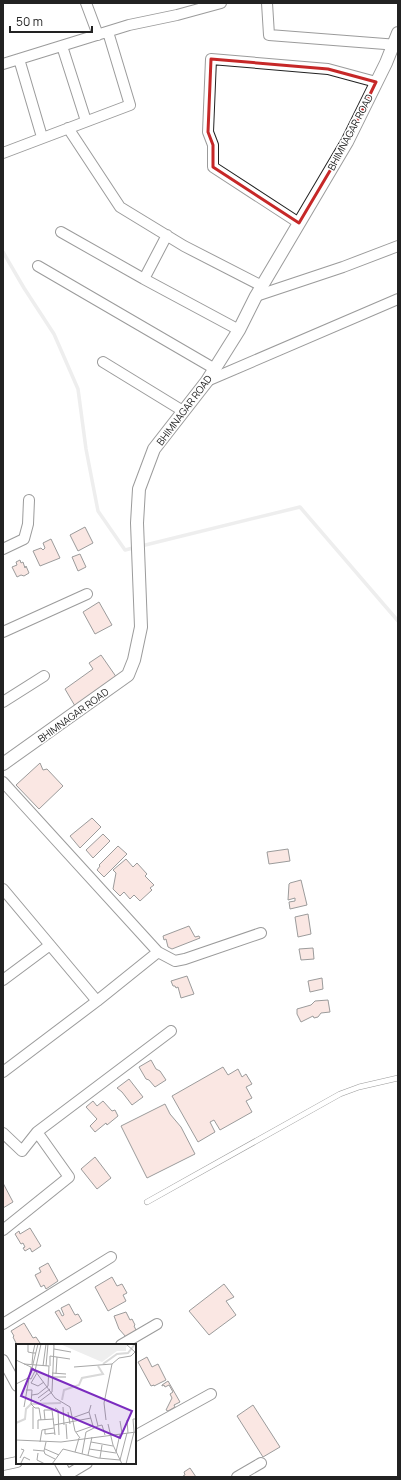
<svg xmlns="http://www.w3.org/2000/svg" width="401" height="1480" font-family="Manrope,sans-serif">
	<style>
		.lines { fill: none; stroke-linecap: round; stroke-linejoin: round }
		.stream { stroke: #d9d9d9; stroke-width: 3.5 }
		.building { fill: #f3c9c0; stroke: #222 }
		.service-casing { stroke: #222; stroke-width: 6 }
		.minor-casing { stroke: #222; stroke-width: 12 }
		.tertiary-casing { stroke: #222; stroke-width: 14 }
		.service { stroke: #fff; stroke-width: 5 }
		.minor { stroke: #fff; stroke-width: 10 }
		.tertiary { stroke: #fff; stroke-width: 12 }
		.marked { fill: none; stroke: #c62828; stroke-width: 3; stroke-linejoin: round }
		.labels { text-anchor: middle; stroke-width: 3; stroke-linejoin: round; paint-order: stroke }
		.street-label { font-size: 10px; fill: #222; stroke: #fff }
		.inset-river { fill: none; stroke: #d9d9d9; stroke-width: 2 }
		.inset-road { fill: none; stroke: #a7a7a7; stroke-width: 1 }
		.view { fill: #7b2cbf; fill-opacity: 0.15; stroke: #7b2cbf; stroke-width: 2 }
		.inset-edge { fill: none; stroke: #222; stroke-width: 2 }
	</style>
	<rect width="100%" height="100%" fill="#fff"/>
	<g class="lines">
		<!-- stream -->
		<path class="stream" d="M3,252L24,288L54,334L78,389L86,449L98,511L125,550L300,507L398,621"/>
	</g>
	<!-- building -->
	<path class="building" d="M85,527L93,543L78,551L70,535Z
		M51,539L60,558L40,566L33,551L41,548L43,550L45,548L43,543Z
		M80,554L86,567L78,571L72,557Z
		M20,560L21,563L23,562L25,568L26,566L29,573L24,576L21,575L17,577L12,567L17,565L16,562Z
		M99,602L112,625L95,634L83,612Z
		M101,655L117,678L75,706L65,689L93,669L89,663Z
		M40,763L43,770L47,769L63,786L39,809L16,785Z
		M92,818L101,827L80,848L70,836Z
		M103,834L110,841L93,858L86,850Z
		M118,846L127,854L104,877L97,870L100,866L99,865Z
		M288,849L290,861L269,864L267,852Z
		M126,859L133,867L137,863L147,874L145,876L154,885L150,888L152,890L140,901L134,895L130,899L124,892L120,896L113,889L116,873L113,870Z
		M301,880L307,905L290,909L289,902L295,901V898L288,900L289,884L290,883Z
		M308,914L311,934L298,937L295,917Z
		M189,926L195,937L199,936L200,938L172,949L168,947L166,939L164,940L163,936Z
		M313,948L314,959L301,960L299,949Z
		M187,976L194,994L181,998L178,987L176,988L175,986H173L171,981Z
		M322,978L323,989L310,992L308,981Z
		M328,1000L330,1012L321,1013L318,1017L314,1018L313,1016L301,1022L297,1014V1009L311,1005L315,1001Z
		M151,1060L156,1069L160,1071L166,1080L155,1087L149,1080L146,1079L139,1067Z
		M223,1067L228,1075L238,1069L242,1077L246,1074L252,1084L246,1087L252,1098L246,1101L252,1112L220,1130L214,1120L210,1122L215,1132L198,1142L172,1096Z
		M129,1079L143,1097L132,1105L122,1092L117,1088Z
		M93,1101L97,1106L103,1101L112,1111L115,1110L118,1116L107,1125L106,1123L95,1132L90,1126L97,1119L86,1107Z
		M165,1104L170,1114L181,1127L195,1154L147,1178L121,1126Z
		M95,1157L111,1178L97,1189L81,1169Z
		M3,1183L13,1202L3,1208Z
		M30,1228L41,1246L32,1252L30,1248L25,1251L23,1248L25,1247L23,1243L21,1244L15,1234L19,1231L20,1234Z
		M48,1263L58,1281L46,1289L44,1285L41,1287L35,1275L41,1272L39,1268Z
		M112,1277L117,1286L122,1284L127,1293L123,1295L126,1301L108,1311L95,1287Z
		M224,1284L234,1297L226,1301L236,1315L209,1335L189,1311Z
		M69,1304L75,1315L78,1314L82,1321L66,1330L55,1312L59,1310L62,1316L64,1315L61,1308Z
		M126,1312L130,1320L132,1319L135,1325L134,1326L138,1334L126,1337L119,1329L114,1316Z
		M24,1323L33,1338L36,1337L40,1343L37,1345H17L13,1337L14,1336L11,1331Z
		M147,1357L152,1367L158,1364L166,1380L154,1386V1385L151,1386L138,1362Z
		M168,1381L180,1402L174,1405L175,1407L168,1411L166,1410L172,1398L170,1394L173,1392L169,1385L165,1387L164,1385L162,1386V1385Z
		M253,1405L280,1447L263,1457L237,1416Z
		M190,1468L196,1477H184L183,1476L185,1475L184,1472Z"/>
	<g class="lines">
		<!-- service casing -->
		<g class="service-casing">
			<path id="service" d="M147,1202L340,1094L359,1087L398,1078"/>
		</g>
		<!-- minor casing -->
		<g class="minor-casing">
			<path id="minor" d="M86,3L98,35
				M267,3L269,35L398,45
				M62,46L86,121
				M19,59L42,137
				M3,64L129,25L177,15L221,3
				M68,128L120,207L184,246L262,286
				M3,153L130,105L108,32
				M299,223L213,167V145L208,132L211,59L328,69L376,82
				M61,232L144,279L239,330
				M38,266L215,369
				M144,279L167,235
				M256,296L343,267L398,246
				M103,362L183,411
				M207,381L398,299
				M3,549L24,539L28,524L29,500
				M3,632L87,594
				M3,702L44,676
				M3,782L158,952L175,961L185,959L261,933
				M3,889L97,1001
				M3,980L50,945
				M3,1072L97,1001L158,952
				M3,1133L22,1151L37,1132
				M3,1230L69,1177L37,1132L171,1031
				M3,1324L111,1257
				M121,1345L157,1324
				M3,1360L17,1386
				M135,1436L211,1394
				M60,1463L68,1477
				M3,1465L17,1462
				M67,1475L87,1463
				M237,1477L261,1463"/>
		</g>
		<!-- tertiary casing -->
		<g class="tertiary-casing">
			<path id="tertiary" d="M3,764L128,675L134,660L141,627L137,523L139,489L154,449L207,381L239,330L256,296L347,142L386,63L398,33"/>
		</g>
		<!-- service -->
		<use href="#service" class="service"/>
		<!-- minor -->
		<use href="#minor" class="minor"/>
		<!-- tertiary -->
		<use href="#tertiary" class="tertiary"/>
	</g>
	<!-- marked area -->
	<path d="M0 0H401V1480H0ZM211,59L328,69L376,82L347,142L299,223L213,167V145L208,132Z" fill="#fff" fill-opacity=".55" fill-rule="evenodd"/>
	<path class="marked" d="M211,59L328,69L376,82L347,142L299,223L213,167V145L208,132Z"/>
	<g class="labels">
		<!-- street labels -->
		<g class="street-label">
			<text transform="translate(350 132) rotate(-62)" y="4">BHIMNAGAR ROAD</text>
			<text transform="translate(184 410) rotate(-53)" y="4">BHIMNAGAR ROAD</text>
			<text transform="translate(73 715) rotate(-36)" y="4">BHIMNAGAR ROAD</text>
		</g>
	</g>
	<!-- overview -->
	<g transform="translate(16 1344)">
		<rect width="120" height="120" fill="#fff"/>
		<path d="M44,0H114L110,3V7H101L86,18Z" fill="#eee"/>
		<path class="inset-river" d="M87,20L101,10L112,9L119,0M46,56L48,46L63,41L66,34L87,30L82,22M0,79L9,75L10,65L15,60L45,59"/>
		<path class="inset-road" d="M12,0V8L17,9L19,0M35,0L38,1L36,48M110,0L119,8M38,5L55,8M0,16L17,24L39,54L54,63L59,87L64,94M8,20L33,22L32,42M16,20L17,9H20M27,22L30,0M30,22L32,0M34,22V12L54,15M58,23L96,20L103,14L115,12L119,8M16,24L22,0M21,29L15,39L22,42L28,38M36,29L50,30M40,30L41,13M36,33H50M12,34L15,35L19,27L25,0M0,40L12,34M10,46H16L15,60L19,64H23L25,76M16,51L22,50L32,42M22,54L34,45M24,57L36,48M8,63L15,23M47,63L48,81M39,64L42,66L43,91M52,68L54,80M79,70L82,82L86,81L89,91M56,74L73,68L75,61M29,76L28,66H36L39,91M90,76L88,59L96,20M111,76L112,89M104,77L106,89M50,80L51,95M92,80L97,101L106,120M38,81L75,74M17,85V63M22,85V76L38,75M29,85V90L39,89M60,88L77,82L73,68M118,88L117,75H120M0,96L45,98L120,88M24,98L26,86L38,84M75,98L97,102M29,105L43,111M73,105L100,109M17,106L28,107L30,98M28,107L29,110L39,115M59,108L63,94M100,108L104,90M22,109L21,116L29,120M66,110L70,88L82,82M72,111L76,93M4,114L8,106L5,105M84,114L86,101M5,119L8,113L14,116M36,120L47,105L82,114L104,116L111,89M110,120L118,88"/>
		<path class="view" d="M16,25L116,67L104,94L5,52Z"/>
		<rect width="120" height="120" class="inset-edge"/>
	</g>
	<!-- border -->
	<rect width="401" height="1480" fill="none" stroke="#222222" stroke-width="8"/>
	<!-- scale -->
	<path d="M10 26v6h82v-6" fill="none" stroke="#222222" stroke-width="2"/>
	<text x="16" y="26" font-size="12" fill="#222222" stroke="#ffffff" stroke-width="3" paint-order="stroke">50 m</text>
</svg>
